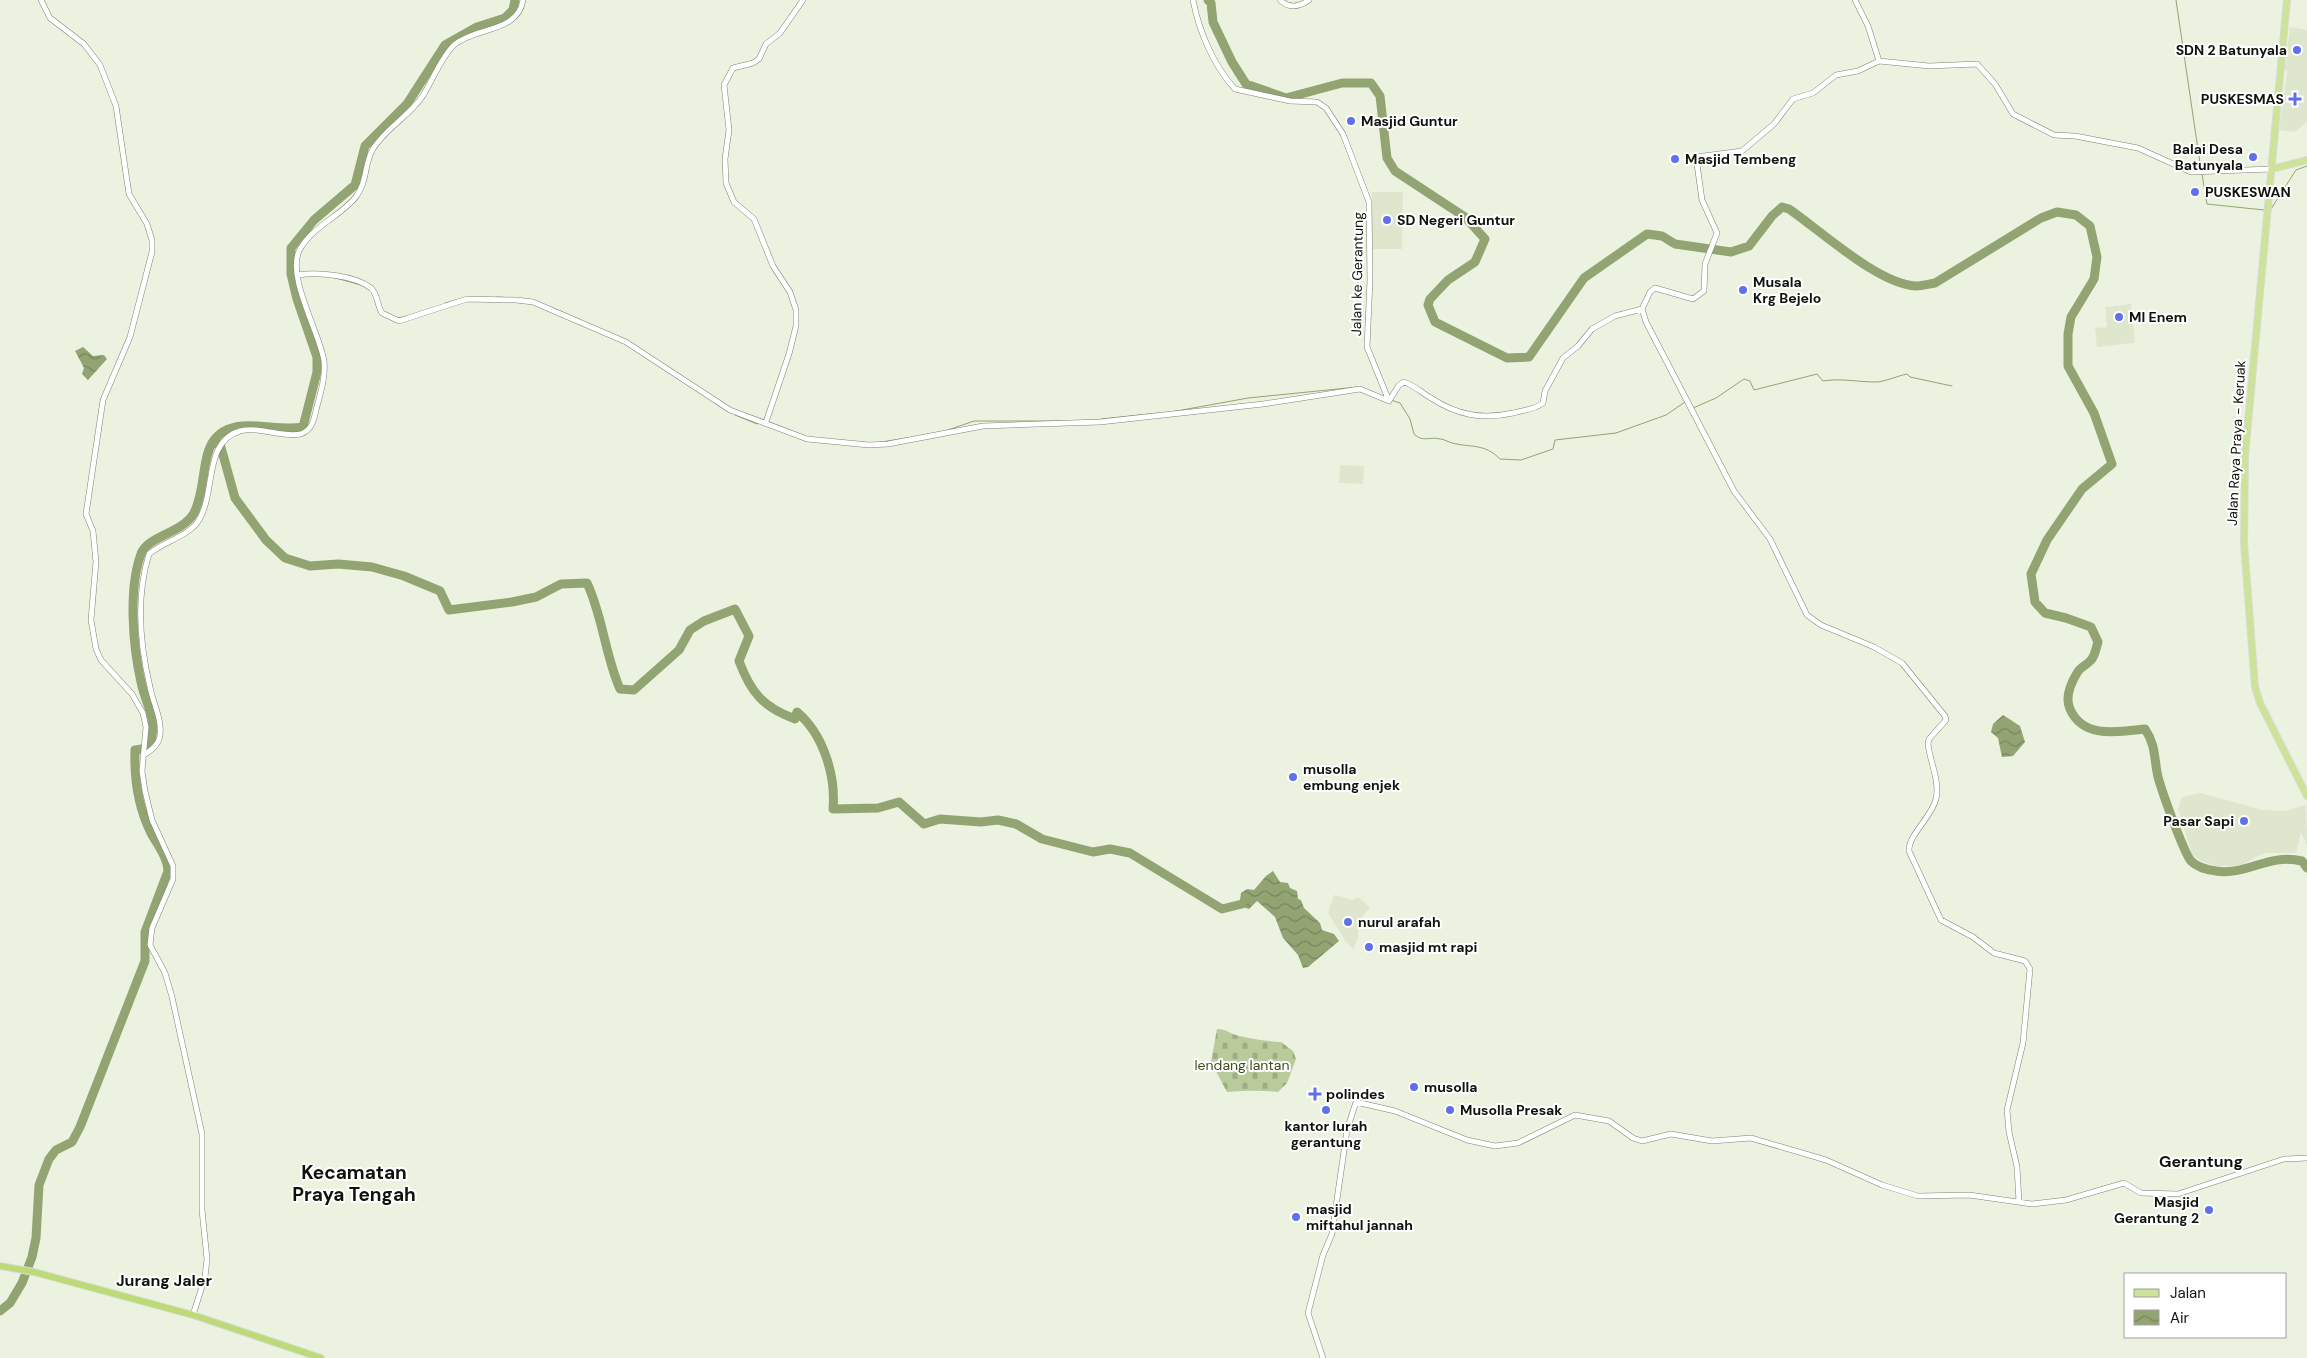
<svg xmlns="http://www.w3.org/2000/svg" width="2307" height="1358" font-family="'DM Sans',sans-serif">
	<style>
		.built { fill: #dee7ce }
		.cemetery { fill: url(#cemetery-stones) }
		.water { fill: url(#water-waves) }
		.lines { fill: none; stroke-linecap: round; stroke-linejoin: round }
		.stream { stroke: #93a473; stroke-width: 1 }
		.river { stroke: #93a473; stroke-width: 9 }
		.tertiary-casing { stroke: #7d8373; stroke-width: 6 }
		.primary-casing { stroke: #d9d9d8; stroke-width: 8 }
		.trunk-casing { stroke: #d9d9d8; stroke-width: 8 }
		.tertiary { stroke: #fff; stroke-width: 5 }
		.primary { stroke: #cde398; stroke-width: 6 }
		.trunk { stroke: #bcda76; stroke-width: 6 }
		.poi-dot { fill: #6070e8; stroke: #fff; stroke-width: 2 }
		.labels { text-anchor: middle; stroke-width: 4; stroke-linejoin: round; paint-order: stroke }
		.poi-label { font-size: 14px; font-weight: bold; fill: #10120c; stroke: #fff; text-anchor: start }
		.street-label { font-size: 14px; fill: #10120c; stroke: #fff }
		.park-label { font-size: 14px; fill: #3d4d17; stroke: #fff }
		.quarter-label { font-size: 16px; font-weight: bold; fill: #10120c; stroke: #fff }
		.district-label { font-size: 19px; font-weight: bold; fill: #10120c; stroke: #fff }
	</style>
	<defs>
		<pattern id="cemetery-stones" width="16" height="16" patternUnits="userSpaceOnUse" patternTransform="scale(1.25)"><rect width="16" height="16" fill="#b9ca9b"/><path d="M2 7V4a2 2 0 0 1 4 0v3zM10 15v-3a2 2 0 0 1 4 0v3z" fill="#9eac84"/></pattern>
		<pattern id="water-waves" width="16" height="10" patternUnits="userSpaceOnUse" patternTransform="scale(1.25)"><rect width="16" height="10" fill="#93a473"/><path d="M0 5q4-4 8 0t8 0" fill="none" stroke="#77845d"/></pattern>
	</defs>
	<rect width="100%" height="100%" fill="#ebf2e0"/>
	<!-- built -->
	<path class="built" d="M2290,27L2307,30V122L2295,132L2279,130L2287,71L2284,70Z
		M1372,192H1403L1402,249H1372Z
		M2131,304L2135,343L2097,347L2095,328L2107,327L2105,307Z
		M1340,465L1364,466L1363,484L1339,483Z
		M2200,793L2263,810L2285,811L2306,805L2307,845L2301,833L2296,853H2265L2239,866H2215L2201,861L2192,854L2178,809L2182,797Z
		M1334,895L1353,900L1358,897L1370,907L1362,917L1358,928V939L1353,949L1344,939L1328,913Z"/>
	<!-- cemetery -->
	<path class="cemetery" d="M1217,1029C1226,1029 1229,1033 1236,1035C1245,1038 1272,1042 1281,1042L1293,1051L1296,1059L1287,1083L1278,1092C1260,1090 1244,1091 1227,1092L1211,1062Z"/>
	<!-- water -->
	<path class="water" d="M83,347L93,356L104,355L107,359L88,380L82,374L84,368L75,351Z
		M2003,715L2020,726L2025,742L2013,756L2002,757L1998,738L1991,732L1993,724Z
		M1273,871L1280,882L1288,883L1290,888L1297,891L1298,899L1301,900L1304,908L1320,923L1322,930L1334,934L1339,941L1308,967L1303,968L1298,955L1283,938L1275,917L1257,901L1249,909L1243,907L1240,900L1241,893L1247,889L1254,890L1266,876Z"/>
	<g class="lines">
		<!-- stream -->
		<path class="stream" d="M2176,0L2201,170
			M2202,174L2207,204L2264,210
			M2271,209L2296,170L2307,166
			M332,277L361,285
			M497,297L515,298
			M445,303L463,298
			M553,308L581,320
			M398,318L411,315
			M1391,400L1400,403L1410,419L1414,434C1423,443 1430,436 1440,439C1444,439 1448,442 1452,443C1472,448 1484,443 1500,459L1521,460L1553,449L1555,440L1616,433L1666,415L1685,402L1687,405
			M716,404L727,411
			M1693,408L1716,398L1744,379L1750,381L1754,390L1817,374L1823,381C1841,378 1858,382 1876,382C1884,382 1897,376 1907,374L1910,377L1952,386
			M1171,412L1248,398L1358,387
			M735,415L757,424L759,423
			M1101,419L1159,413
			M948,430L974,421H1067
			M881,442L907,438"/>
		<!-- river -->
		<path class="river" d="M1208,0L1211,3L1213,22L1232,62L1246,84L1286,98L1342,83H1371L1380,96L1387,158L1395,171L1465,217L1485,239L1475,262L1448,280L1430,299L1428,305L1435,322L1507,358L1529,357L1584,278L1647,234L1662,236L1675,244L1731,252L1749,246L1772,216L1782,207L1789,209C1821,231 1878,284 1916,286C1922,286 1929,284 1935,283L2041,218L2057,212L2076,215L2090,226L2097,257L2094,279L2071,317L2068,334V366L2094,413L2112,464L2082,489L2047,540L2031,574L2035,602L2045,613L2066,618L2091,627L2098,642C2096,648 2095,656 2091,660C2087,665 2080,667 2077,673C2071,683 2065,698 2070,709C2083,739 2118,732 2145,729C2155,744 2154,755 2157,772C2159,785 2184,853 2191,861C2197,867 2208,870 2216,871C2246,876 2268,853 2302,861L2307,868
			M214,442L220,444L235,498L266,540L285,558L310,566L338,564L372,567L404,576L440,591L449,610L512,602L536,597L561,584L587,583C603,617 605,655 620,689L634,690L679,650L690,630L704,621L735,609L749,636L739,661C751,693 763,707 795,719L797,712C823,734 836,775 833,809L878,808L899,802L924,824L940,819L981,822L998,820L1016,824L1042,839L1093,852L1110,849L1130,853L1222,909L1242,904
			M0,1311L10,1303L22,1283L32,1257L36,1238L39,1185L49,1159L56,1150L72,1142L80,1127L145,961V932L168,871C167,856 158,846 151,833C138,807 134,779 135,750L149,748C159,718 147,710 141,682C133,647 128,589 141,554C147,536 183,533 194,513C211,479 194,431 242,426C262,424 283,431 303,427L317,372V357L297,299L291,274V248L314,220L355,185L365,146L407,104L445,45L477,27L505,18L513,10L515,0"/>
		<!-- tertiary casing -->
		<g class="tertiary-casing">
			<path id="tertiary" d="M41,0L50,18L84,44L100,65L116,106L129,194L147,224L152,240V252L130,337L103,400L86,514L93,531L96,562L91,620L96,649L101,660L132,694L143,713L146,727L142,771L145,791L152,820L173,866V879L152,928L150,945L165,973L172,997L202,1134V1210L207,1259L205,1277L193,1315
				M1193,0C1199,31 1213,65 1235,89L1290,101L1317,102L1326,108L1343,134L1369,202L1370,280L1367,347L1389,401
				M1280,0C1289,9 1299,7 1309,0
				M1855,0L1868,26L1879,61L1929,66L1977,64L1995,84L2013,114L2054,135L2075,136L2138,148L2191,172L2272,169
				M298,275C318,272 354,275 371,288C378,294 377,306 382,313L399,321L467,299L516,300L533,302L626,342L730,410L807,439L869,445L888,444L983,426L1100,422L1263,404L1360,389L1389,401
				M1642,309L1650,292L1655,288L1693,299L1704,291L1705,264L1717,233L1702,200L1696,157L1742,151L1774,124L1793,99L1813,93L1836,75L1858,71L1879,61
				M1389,401L1399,385L1404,382C1414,385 1422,393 1431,398C1457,415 1482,420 1513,413C1523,410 1534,410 1543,403L1545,391L1563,358L1578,346L1592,329L1615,316L1642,309L1646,322L1734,491L1770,539L1807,615L1821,625L1874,647L1902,663L1945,716L1946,720L1929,739L1928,744C1930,762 1940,781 1936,799C1932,817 1908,835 1909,851L1941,920L1973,937L1994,953L2025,961L2030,969L2023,1043L2007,1110L2009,1132L2017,1167L2019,1202
				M766,422L789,354L796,326V310L790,292L773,266L754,219L734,202L726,183L725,159L729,130L724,85L733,68L753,63L759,59L766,44L780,33L803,0
				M144,755C151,750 159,745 160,735C162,719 153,703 150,687C140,645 136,596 149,554C163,542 186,537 197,523C217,495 202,442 240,431C260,426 281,438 301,434C312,430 314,420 316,410C320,395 326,376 324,361C320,333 285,275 300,249C313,226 339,217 355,198C368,182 364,163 373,149C385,129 409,116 422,97C433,80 440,59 454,45C475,27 518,33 523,0
				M1323,1358L1308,1313L1323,1255L1332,1234L1347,1130L1356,1102L1395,1111L1467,1140L1495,1146L1518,1143L1575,1115L1609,1121L1633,1138L1642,1141L1671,1134L1712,1141L1751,1138L1826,1160L1882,1185L1918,1196L1969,1195L2032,1204L2066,1200L2124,1183L2141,1193L2178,1194L2284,1159L2307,1158"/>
		</g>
		<!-- primary casing -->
		<g class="primary-casing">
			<path id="primary" d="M2287,0L2245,455L2244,543L2255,687L2260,703L2307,796
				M2272,169L2307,160"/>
		</g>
		<!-- trunk casing -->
		<g class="trunk-casing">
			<path id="trunk" d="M0,1266L34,1272L193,1315L321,1358"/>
		</g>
		<!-- tertiary -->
		<use href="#tertiary" class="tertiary"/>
		<!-- primary -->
		<use href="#primary" class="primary"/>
		<!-- trunk -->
		<use href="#trunk" class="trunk"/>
	</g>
	<!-- markers -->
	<g class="poi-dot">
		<circle cx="2297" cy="50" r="5"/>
		<path d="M2292.5 91.5h5v5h5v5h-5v5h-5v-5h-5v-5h5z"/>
		<circle cx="1351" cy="121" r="5"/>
		<circle cx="2253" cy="157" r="5"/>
		<circle cx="1675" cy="159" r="5"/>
		<circle cx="2195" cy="192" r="5"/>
		<circle cx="1387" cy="220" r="5"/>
		<circle cx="1743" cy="290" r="5"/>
		<circle cx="2119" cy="317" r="5"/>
		<circle cx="1293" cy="777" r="5"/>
		<circle cx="2244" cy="821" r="5"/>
		<circle cx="1348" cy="922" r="5"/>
		<circle cx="1369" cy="947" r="5"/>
		<circle cx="1414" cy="1087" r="5"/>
		<path d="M1312.5 1086.5h5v5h5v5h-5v5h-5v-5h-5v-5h5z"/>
		<circle cx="1326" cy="1110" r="5"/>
		<circle cx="1450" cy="1110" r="5"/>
		<circle cx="2209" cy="1210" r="5"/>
		<circle cx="1296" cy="1217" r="5"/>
	</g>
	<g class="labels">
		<!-- poi labels -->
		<g class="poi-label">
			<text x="2287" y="55" text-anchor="end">SDN 2 Batunyala</text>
			<text x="2284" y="104" text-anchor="end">PUSKESMAS</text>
			<text x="1361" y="126">Masjid Guntur</text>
			<text x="2243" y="154" text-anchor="end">Balai Desa<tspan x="2243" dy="16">Batunyala</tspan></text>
			<text x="1685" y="164">Masjid Tembeng</text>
			<text x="2205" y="197">PUSKESWAN</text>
			<text x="1397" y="225">SD Negeri Guntur</text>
			<text x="1753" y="287">Musala<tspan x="1753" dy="16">Krg Bejelo</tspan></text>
			<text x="2129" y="322">MI Enem</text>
			<text x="1303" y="774">musolla<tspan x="1303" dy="16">embung enjek</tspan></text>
			<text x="2234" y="826" text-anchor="end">Pasar Sapi</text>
			<text x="1358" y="927">nurul arafah</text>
			<text x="1379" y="952">masjid mt rapi</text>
			<text x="1424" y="1092">musolla</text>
			<text x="1326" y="1099">polindes</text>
			<text x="1460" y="1115">Musolla Presak</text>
			<text x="1326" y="1131" text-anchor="middle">kantor lurah<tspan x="1326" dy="16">gerantung</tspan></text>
			<text x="2199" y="1207" text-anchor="end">Masjid<tspan x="2199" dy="16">Gerantung 2</tspan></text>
			<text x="1306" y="1214">masjid<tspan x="1306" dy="16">miftahul jannah</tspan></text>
		</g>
		<!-- street labels -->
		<g class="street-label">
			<text transform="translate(1357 274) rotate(-89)" y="5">Jalan ke Gerantung</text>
			<text transform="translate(2236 443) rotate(-87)" y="5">Jalan Raya Praya - Keruak</text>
		</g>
		<!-- park labels -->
		<g class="park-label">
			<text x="1242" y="1070">lendang lantan</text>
		</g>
		<!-- quarter labels -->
		<g class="quarter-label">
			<text x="2201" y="1167">Gerantung</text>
			<text x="164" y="1286">Jurang Jaler</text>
		</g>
		<!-- district labels -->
		<g class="district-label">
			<text x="354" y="1179">Kecamatan<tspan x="354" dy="22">Praya Tengah</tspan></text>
		</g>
	</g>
	<!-- legend -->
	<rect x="2124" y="1273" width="162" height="65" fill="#ffffff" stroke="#9fa09e"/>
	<rect x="2134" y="1289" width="25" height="8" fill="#cde398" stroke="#9fa09e"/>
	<text x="2170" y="1298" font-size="15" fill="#10120c">Jalan</text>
	<rect x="2134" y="1310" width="25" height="15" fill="url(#water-waves)" stroke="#9fa09e"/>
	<text x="2170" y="1323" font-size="15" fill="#10120c">Air</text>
</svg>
